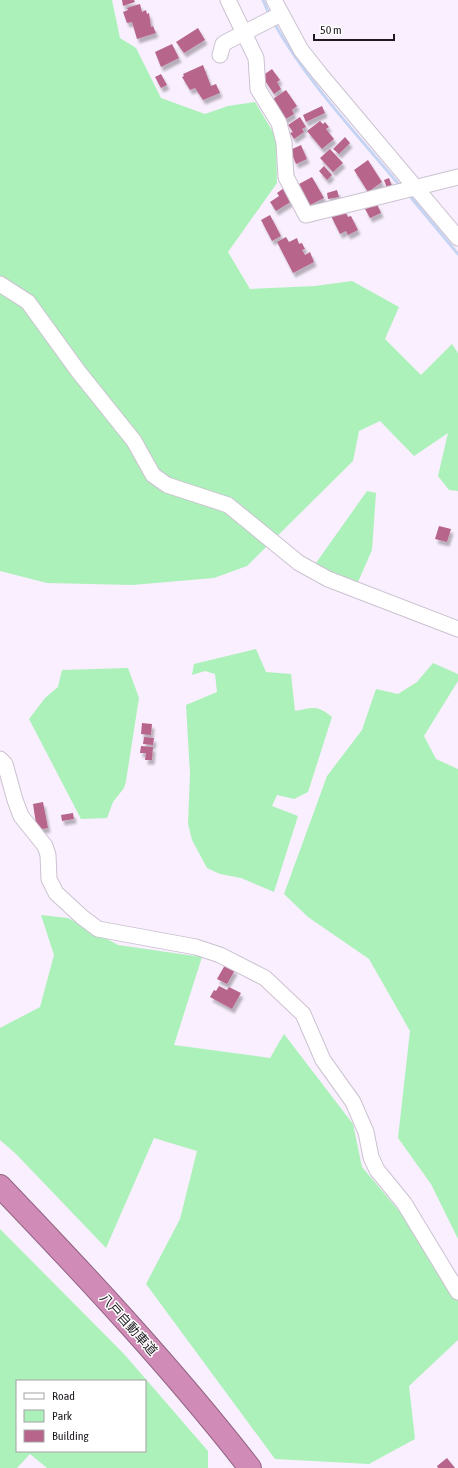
<svg xmlns="http://www.w3.org/2000/svg" width="458" height="1468" font-family="'Asap Condensed','Noto Sans JP',sans-serif">
	<style>
		.green { fill: #acf1ba; fill-rule: evenodd }
		.lines { fill: none; stroke-linecap: round; stroke-linejoin: round }
		.stream { stroke: #c5d4f3; stroke-width: 3 }
		.building { fill: #b7658a; filter: url(#shadow) }
		.minor-casing { stroke: #cbc2d0; stroke-width: 17 }
		.highway-casing { stroke: #916382; stroke-width: 24 }
		.minor { stroke: #fff; stroke-width: 15 }
		.highway { stroke: #d08bb7; stroke-width: 22 }
		.labels { text-anchor: middle; stroke-width: 3; stroke-linejoin: round; paint-order: stroke }
		.street-label { font-size: 13px; fill: #1d191f; stroke: #fff }
	</style>
	<defs>
		<filter id="shadow"><feDropShadow dx="2.5" dy="4.5" stdDeviation="1" flood-color="#0004"/></filter>
	</defs>
	<rect width="100%" height="100%" fill="#f9effe"/>
	<!-- green -->
	<path class="green" d="M0,0H112L120,38L136,48L161,98L205,114L228,106L255,102L276,137L277,183L228,252L250,289L315,286L352,281L399,307L385,339L421,375L452,344L458,353V491L449,490L438,476L448,433L414,456L380,421L359,431L353,461L247,566L214,578L132,585L47,583L0,571Z
		M367,491L376,493L372,550L358,582L329,573L316,563Z
		M256,649L266,672L291,674L295,711C312,707 318,705 332,717L308,792L294,799L277,795L272,806L298,816L274,892L241,878L220,874L207,868L192,840L188,824L190,774L186,705L217,692L215,674L205,671L192,675L194,664Z
		M433,663L458,674V681L424,736L436,759L458,769V1239L431,1184L398,1138L410,1031L369,959L308,917L284,894L327,776L362,730L376,689L398,694L417,682Z
		M128,668L139,698L126,781L124,788L113,802L107,818L81,819L29,719L45,698L58,687L62,670Z
		M41,915L68,918L118,945L202,957L174,1045L270,1058L284,1034L353,1124L362,1167L405,1218L458,1299V1340L409,1386L415,1439L369,1464L275,1459L146,1284L180,1219L197,1151L154,1138L106,1248L16,1154L0,1140V1028L40,1007L54,955Z
		M0,1229L124,1354L208,1451V1468H47L30,1454L17,1468H0ZM17,1381H145V1451H17Z"/>
	<g class="lines">
		<!-- stream -->
		<path class="stream" d="M263,0L269,14
			M274,23C308,83 357,134 401,187
			M408,194L458,254"/>
	</g>
	<!-- building -->
	<path class="building" d="M122,0H134L135,2L123,6Z
		M140,4L142,12L146,10L147,14L149,13L151,27L153,26L156,33L137,39L132,22L127,23L123,12L128,10L127,8Z
		M198,28L205,40L184,53L176,42Z
		M172,44L179,58L161,67L155,52Z
		M203,65L211,86L216,84L220,93L203,100L195,88L190,90L182,77L184,76L183,74Z
		M272,69L280,80L277,82L281,89L274,94L262,76Z
		M161,74L167,85L161,88L155,77Z
		M286,90L297,106L292,110L294,114L284,120L273,103L275,102L273,99Z
		M322,106L325,113L306,122L303,115Z
		M300,117L306,127L302,129L304,132L294,139L290,133L293,132L288,125Z
		M320,121L323,124L325,122L329,127L326,129L334,139L322,149L307,131Z
		M345,137L350,143L339,154L333,149Z
		M301,145L307,159L296,164L290,150Z
		M330,149L343,163L333,172L320,158Z
		M368,160L382,182L368,192L354,170Z
		M324,166L332,175L327,180L319,171Z
		M312,177L324,198L310,205L299,184Z
		M389,178L392,186L387,188L384,180Z
		M284,188L292,201L276,211L270,202L279,196L277,193Z
		M337,190L339,197L328,199L327,193Z
		M377,204L381,213L370,218L365,209Z
		M344,209L348,217L351,216L358,230L348,235L346,231L340,234L331,216Z
		M270,215L281,236L272,241L261,220Z
		M286,237L289,242L297,238L299,244L302,243L305,249L302,250L305,255L310,252L314,262L293,273L277,242Z
		M439,526L451,529L447,542L435,539Z
		M142,723L152,724L151,735L141,734Z
		M144,737L154,738L153,745L143,744Z
		M141,746L153,747L152,760H145L146,753H140Z
		M43,802L48,828L37,830L33,804Z
		M73,813L74,819L62,821L61,815Z
		M225,965L235,970L227,984L217,979Z
		M219,986L227,990L229,987L241,993L232,1009L210,997L214,990L216,991Z
		M447,1458L455,1468H438L437,1466Z"/>
	<g class="lines">
		<!-- minor casing -->
		<g class="minor-casing">
			<path id="minor" d="M228,0L256,58L258,89L279,123L284,143L286,177L306,215L458,177
				M274,0L301,50L320,74L458,238
				M220,55L223,44L228,41L281,14
				M0,284L28,302L78,371L134,441L153,475L167,485L228,505L299,563L328,579L458,629
				M0,759L5,764L15,800L21,816L45,846L48,855L49,879L56,893L82,917L98,929L196,947L220,955L265,978L303,1014L323,1060L353,1102L366,1132L371,1157L377,1170L404,1203L458,1292"/>
		</g>
		<!-- highway casing -->
		<g class="highway-casing">
			<path id="highway" d="M0,1186C87,1277 173,1369 250,1468"/>
		</g>
		<!-- minor -->
		<use href="#minor" class="minor"/>
		<!-- highway -->
		<use href="#highway" class="highway"/>
	</g>
	<g class="labels">
		<!-- street labels -->
		<g class="street-label">
			<text transform="translate(129 1324) rotate(48)" y="5">八戸自動車道</text>
		</g>
	</g>
	<!-- legend -->
	<rect x="16" y="1380" width="130" height="72" fill="#ffffff" stroke="#a5a3a5"/>
	<rect x="24" y="1393" width="20" height="6" fill="#ffffff" stroke="#a5a3a5"/>
	<text x="52" y="1400" font-size="12" fill="#1d191f">Road</text>
	<rect x="24" y="1410" width="20" height="12" fill="#acf1ba" stroke="#a5a3a5"/>
	<text x="52" y="1420" font-size="12" fill="#1d191f">Park</text>
	<rect x="24" y="1430" width="20" height="12" fill="#b7658a" stroke="#a5a3a5"/>
	<text x="52" y="1440" font-size="12" fill="#1d191f">Building</text>
	<!-- scale -->
	<path d="M314 34v6h80v-6" fill="none" stroke="#1d191f" stroke-width="2"/>
	<text x="320" y="34" font-size="12" fill="#1d191f" stroke="#ffffff" stroke-width="3" paint-order="stroke">50 m</text>
</svg>
